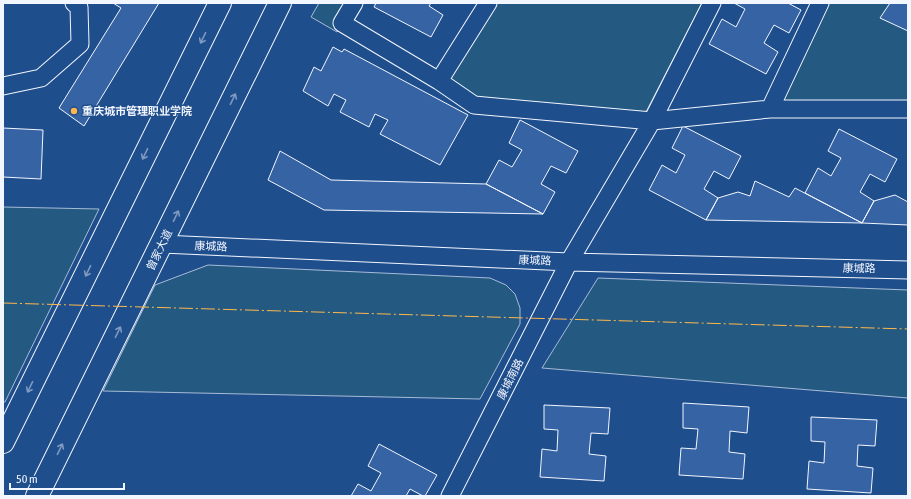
<svg xmlns="http://www.w3.org/2000/svg" width="911" height="499" font-family="'Asap Condensed','Noto Sans SC',sans-serif">
	<style>
		.green { fill: #245a82; stroke: #a8bbd7 }
		.building { fill: #3563a3; stroke: #f2f6ff }
		.lines { fill: none; stroke-linecap: round; stroke-linejoin: round }
		.minor-casing { stroke: #f2f6ff; stroke-width: 19 }
		.highway-casing { stroke: #f2f6ff; stroke-width: 24 }
		.minor { stroke: #1f4e8c; stroke-width: 17 }
		.highway { stroke: #1f4e8c; stroke-width: 22 }
		.power { stroke: #ffb74d; stroke-width: 1; stroke-dasharray: 14 3 2 3; stroke-linecap: butt }
		.oneway { stroke: #7e9ac0 }
		.poi-dot { fill: #ffb74d; stroke: #1f4e8c; stroke-width: 1.5 }
		.labels { text-anchor: middle; stroke-width: 3; stroke-linejoin: round; paint-order: stroke }
		.poi-label { font-size: 11px; font-weight: bold; fill: #f2f6ff; stroke: #1f4e8c; text-anchor: start }
		.street-label { font-size: 11px; fill: #f2f6ff; stroke: #1f4e8c }
	</style>
	<rect width="100%" height="100%" fill="#1f4e8c"/>
	<!-- green -->
	<path class="green" d="M319,3H354L337,32L311,17Z
		M488,3H702L646,112L468,98L439,81Z
		M817,3H908V106L768,104Z
		M3,207L99,209L5,402H3Z
		M208,265L490,278L506,285L515,294L520,308V324L480,399L103,391L155,285Z
		M598,278L908,290V398L542,368Z"/>
	<!-- building -->
	<path class="building" d="M113,3H159L84,126L59,108L121,8Z
		M376,3H431L429,6L443,15L431,37L374,7Z
		M734,3H788L801,10L789,33L774,25L764,43L778,52L766,74L709,44L722,19L736,27L745,9Z
		M890,3H908V31L880,18Z
		M333,47L342,52L344,49L468,115L440,165L380,134L388,120L375,114L369,127L340,112L346,100L334,94L328,106L303,91L314,67L321,71Z
		M520,120L578,151L566,173L551,166L541,184L555,192L543,214L486,184L499,160L512,167L522,150L509,143Z
		M683,126L741,156L729,179L714,171L704,189L718,198L706,220L649,190L662,165L676,173L685,155L672,148Z
		M3,128L43,130L41,179L3,177Z
		M839,129L897,159L885,182L870,174L860,192L874,201L862,223L805,193L818,168L831,176L841,158L828,151Z
		M280,151L331,180L486,184L543,214L324,210L268,180Z
		M755,181L789,197L795,188L862,223L706,220L718,198L738,192L750,196Z
		M895,195L908,202V225L862,223L874,201Z
		M683,403L749,407L747,433L730,431L729,452L745,454L743,479L679,475L681,448L696,449L698,429L683,428Z
		M544,405L610,408L608,434L591,433L589,454L606,456L604,481L540,477L542,449L557,451L558,430L544,429Z
		M811,417L877,420L875,446L858,445L857,466L873,468L871,493L807,489L809,461L824,463L825,442L811,441Z
		M379,444L437,475L425,496H423L410,489L406,496H351L358,484L371,491L381,473L368,466Z"/>
	<g class="lines">
		<!-- minor casing -->
		<g class="minor-casing">
			<path id="minor" d="M354,3L342,23L439,81
				M488,3L439,81L474,105L652,121L770,109H908
				M3,86L41,78L80,44L79,7L74,3
				M770,109L820,3
				M162,244L569,262L908,270
				M450,496L569,262L652,121L712,3"/>
		</g>
		<!-- highway casing -->
		<g class="highway-casing">
			<path id="highway" d="M3,442L220,3
				M37,496L280,3"/>
		</g>
		<!-- minor -->
		<use href="#minor" class="minor"/>
		<!-- highway -->
		<use href="#highway" class="highway"/>
		<!-- power -->
		<path class="power" d="M3,303L908,329"/>
	</g>
	<!-- one-way arrows -->
	<defs><path id="oneway-shaft" d="M-6 0H5M1.5-3L5.5 0L1.5 3" fill="none" stroke-width="1.6" stroke-linecap="round" stroke-linejoin="round"/></defs>
	<g class="oneway">
		<use href="#oneway-shaft" transform="translate(203 38) rotate(116)"/>
		<use href="#oneway-shaft" transform="translate(233 99) rotate(-64)"/>
		<use href="#oneway-shaft" transform="translate(145 154) rotate(116)"/>
		<use href="#oneway-shaft" transform="translate(176 216) rotate(-64)"/>
		<use href="#oneway-shaft" transform="translate(88 271) rotate(116)"/>
		<use href="#oneway-shaft" transform="translate(118 332) rotate(-64)"/>
		<use href="#oneway-shaft" transform="translate(30 387) rotate(116)"/>
		<use href="#oneway-shaft" transform="translate(60 449) rotate(-64)"/>
	</g>
	<!-- markers -->
	<circle class="poi-dot" cx="74" cy="111" r="4"/>
	<g class="labels">
		<!-- poi labels -->
		<g class="poi-label">
			<text x="82" y="115">重庆城市管理职业学院</text>
		</g>
		<!-- street labels -->
		<g class="street-label">
			<text transform="translate(211 246) rotate(2)" y="4">康城路</text>
			<text transform="translate(159 250) rotate(-64)" y="4">曾家大道</text>
			<text transform="translate(535 260) rotate(2)" y="4">康城路</text>
			<text transform="translate(859 268) rotate(1)" y="4">康城路</text>
			<text transform="translate(510 379) rotate(-63)" y="4">康城南路</text>
		</g>
	</g>
	<!-- border -->
	<rect width="911" height="499" fill="none" stroke="#f2f6ff" stroke-width="8"/>
	<!-- scale -->
	<path d="M10 483v6h114v-6" fill="none" stroke="#f2f6ff" stroke-width="2"/>
	<text x="16" y="483" font-size="12" fill="#f2f6ff" stroke="#1f4e8c" stroke-width="3" paint-order="stroke">50 m</text>
</svg>
